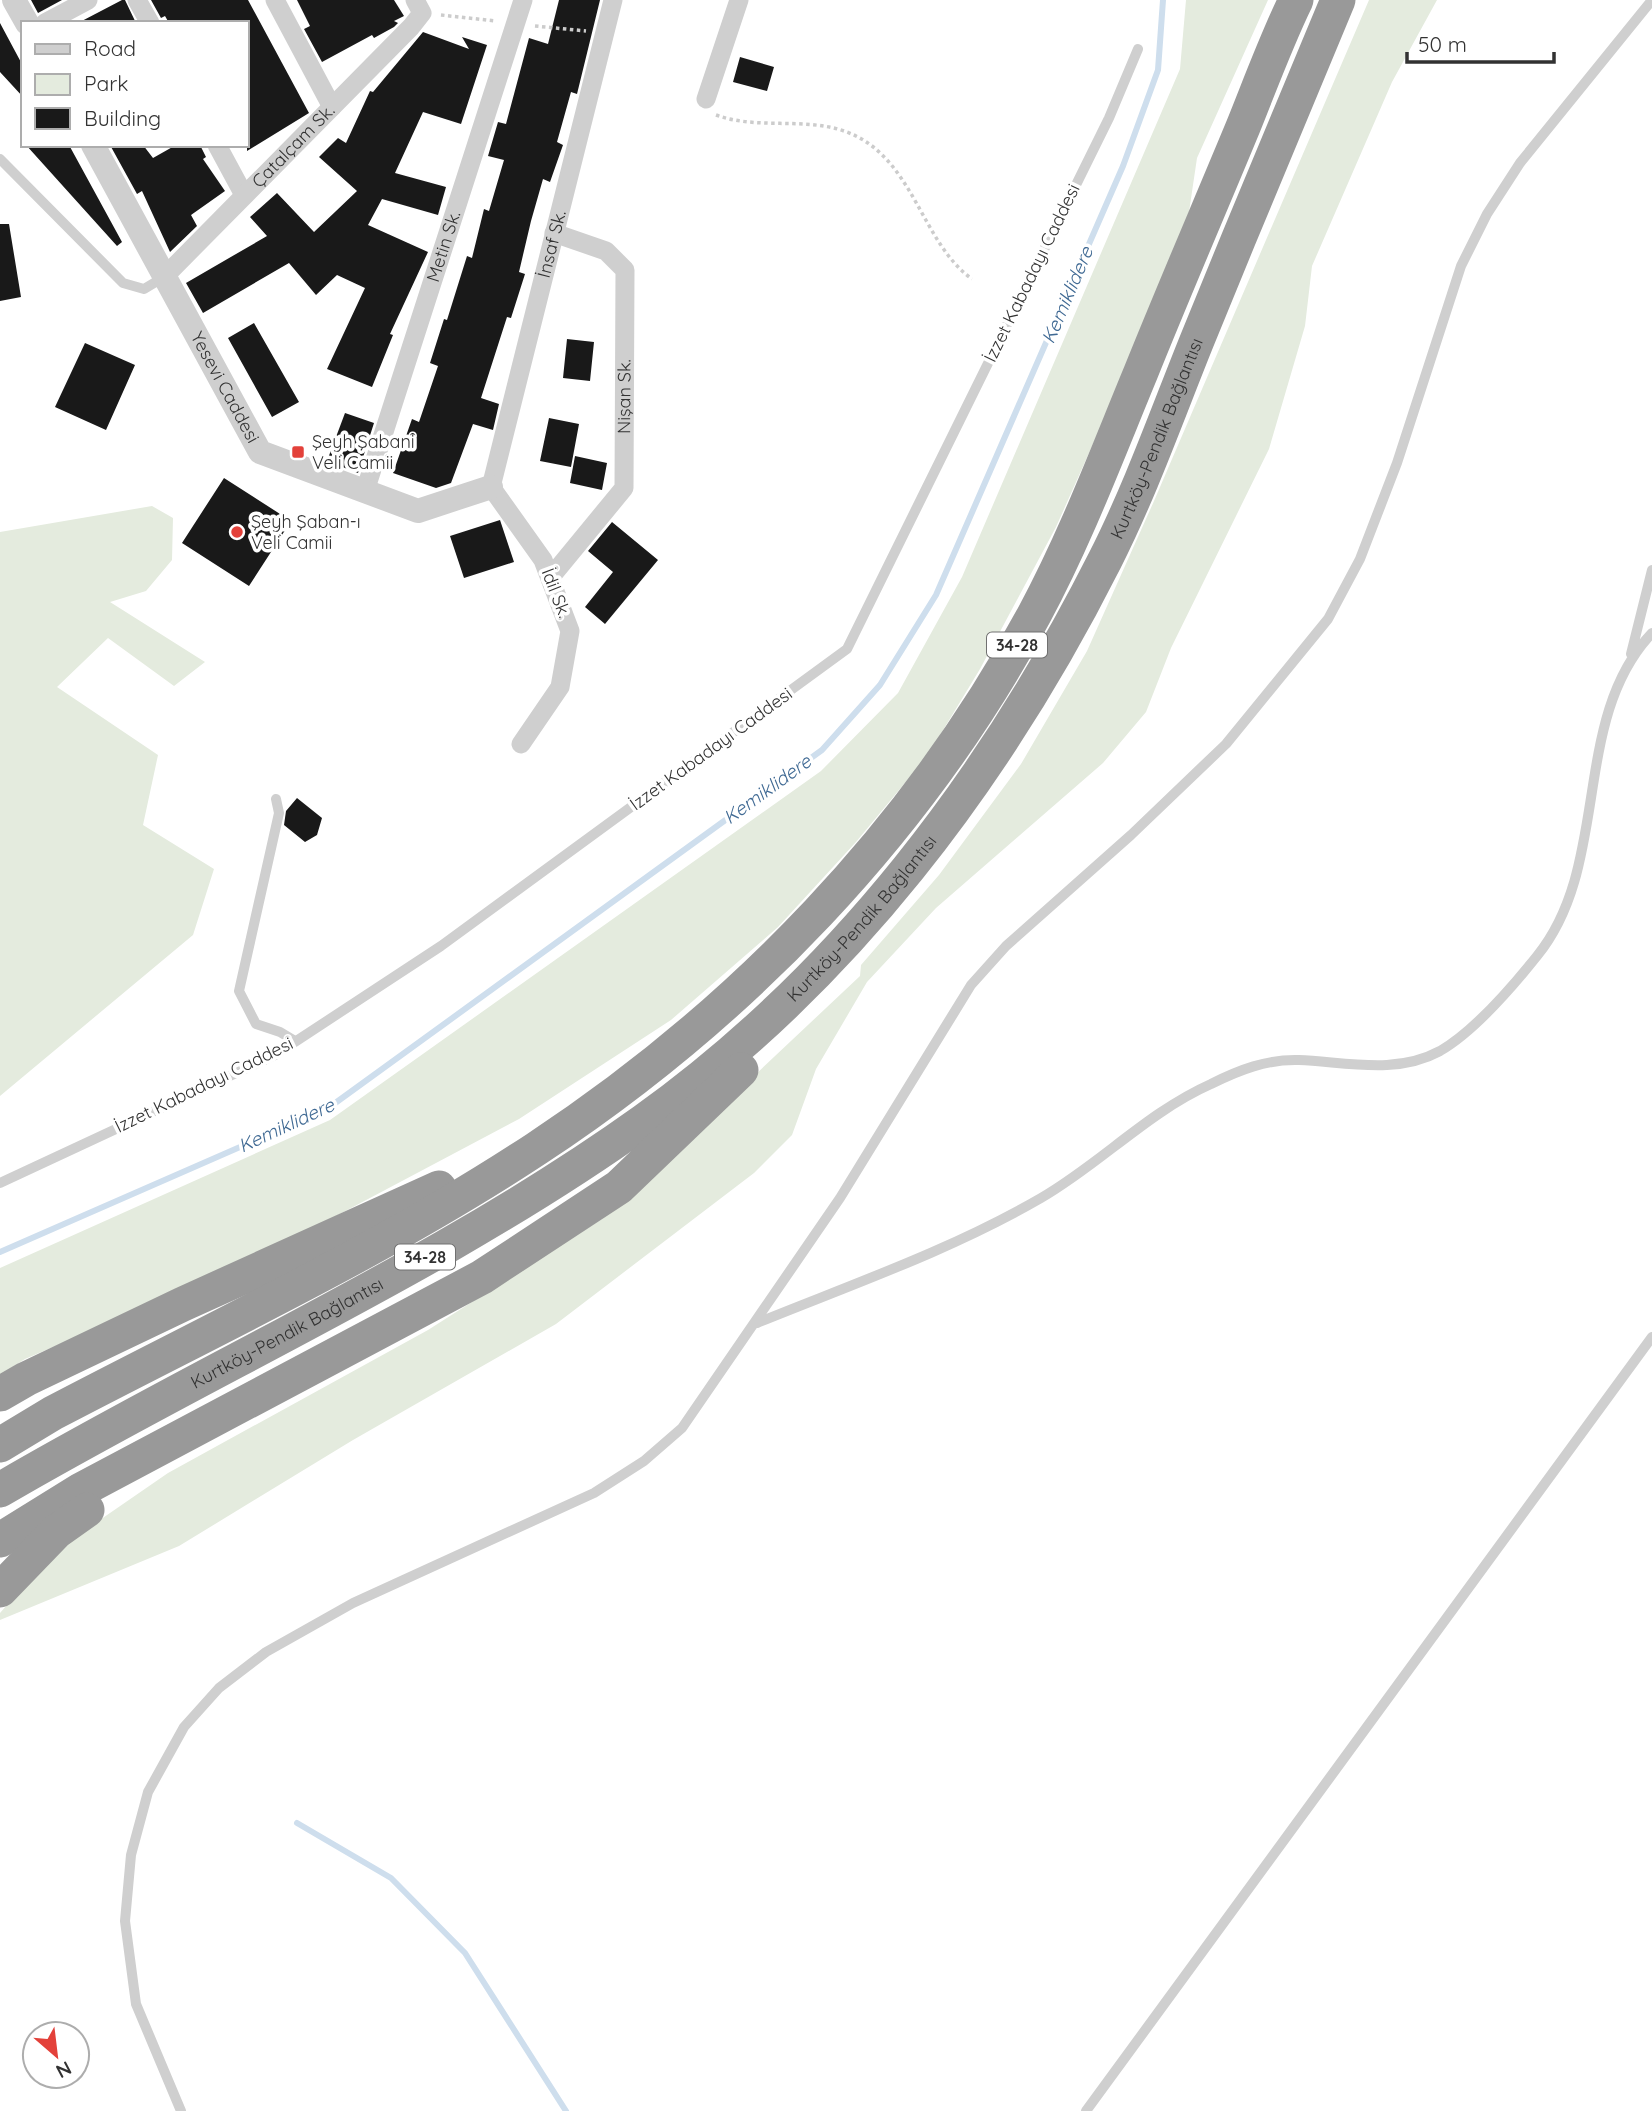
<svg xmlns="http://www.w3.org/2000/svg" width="1652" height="2111" font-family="Quicksand,sans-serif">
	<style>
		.green { fill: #e4ebde }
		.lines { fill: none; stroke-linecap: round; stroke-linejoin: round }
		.stream { stroke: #cedeed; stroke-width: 6 }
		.building { fill: #191919 }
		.path { stroke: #ccc; stroke-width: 3.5; stroke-dasharray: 3.5 3.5; stroke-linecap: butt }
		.service { stroke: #cfcfcf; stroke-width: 10 }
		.minor { stroke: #cfcfcf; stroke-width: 19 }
		.tertiary { stroke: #cfcfcf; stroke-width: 24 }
		.motorway { stroke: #999; stroke-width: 35 }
		.poi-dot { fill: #e3413a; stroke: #fff; stroke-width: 2.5 }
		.labels { text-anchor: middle; stroke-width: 7; stroke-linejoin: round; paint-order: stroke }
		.shield { fill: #fff; stroke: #707070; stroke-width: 2 }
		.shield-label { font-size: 16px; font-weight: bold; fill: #323232 }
		.street-label { font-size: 18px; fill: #323232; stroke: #fff }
		.poi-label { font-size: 18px; fill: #323232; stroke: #fff; text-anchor: start }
		.water-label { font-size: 19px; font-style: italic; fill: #406a94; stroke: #fff }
	</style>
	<rect width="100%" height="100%" fill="#fff"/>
	<!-- green -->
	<path class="green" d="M1186,0H1268L1197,158L1189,212L1129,363L1056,527L980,669L928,755L856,842L778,927L671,1020L519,1119L238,1268L25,1359L0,1375V1268L330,1120L821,771L898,693L962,577L1180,69Z
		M1369,0H1437L1392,82L1312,266L1305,326L1269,449L1171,648L1146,712L1103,763L936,908L867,982L816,1069L792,1135L754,1173L556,1324L353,1440L179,1546L0,1620V1613L52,1553L168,1473L428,1330L602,1219L860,976L861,965L939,875L1021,764L1087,651L1154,501Z
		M152,506L173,518L172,560L146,591L110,602L205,662L174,686L108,638L57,687L158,755L143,825L214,869L193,935L0,1096V532Z"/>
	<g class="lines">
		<!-- stream -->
		<path class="stream" d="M0,1252L327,1109L822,750L880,685L936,595L1123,166L1158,70L1163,0
			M297,1823L391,1878L465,1953L566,2111"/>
	</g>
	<!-- building -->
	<path class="building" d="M31,0H62L38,13Z
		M122,0H125L136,23H71L77,20L78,23Z
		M151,0H248L309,113L247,151V23H169L165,16L161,18Z
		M297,0H394L404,16L394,21L398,23L394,27L374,38L372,35L322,62L304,29L310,26Z
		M559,0H600L577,94L571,92L557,142L563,145L550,182L543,179L531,221L519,272L525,274L511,318L507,317L481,398L499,404L493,430L473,424L451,483L436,488L393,473L412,419L419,422L438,366L430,363L444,319L447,320L467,256L472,258L484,209L489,211L504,160L488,156L498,122L506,124L529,38L548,44Z
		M0,23L23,66V97L0,72Z
		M423,32L469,49L462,37L487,45L461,124L423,112L395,173L446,187L438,215L382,199L368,225L428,252L390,334L393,335L372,387L327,369L365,288L337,275L316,295L289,263L203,313L186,283L267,236L250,217L277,193L314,232L357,191L319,157L338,138L346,143L370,91L373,92Z
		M740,57L774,67L767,91L733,82Z
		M26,145H69L122,242L117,246Z
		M110,145H143L153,158L176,145H200L206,157L203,159L225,191L191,215L197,226L170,252L142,191L137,194Z
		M0,224H9L21,297L0,301Z
		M254,323L299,402L272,417L228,338Z
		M567,339L594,342L590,381L563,378Z
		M85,343L135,365L106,430L55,407Z
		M345,413L374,423L358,473L327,461Z
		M549,418L579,424L571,467L540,461Z
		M575,456L607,463L602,490L570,483Z
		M224,478L291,521L249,586L182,543Z
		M500,520L514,562L464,578L450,536Z
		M612,522L658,560L605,624L585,607L613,572L588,551Z
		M297,798L322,818L317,835L305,842L284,825L286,811Z"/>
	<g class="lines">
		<!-- path -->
		<path class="path" d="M441,15L496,21
			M535,26L586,31
			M716,115C757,130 803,117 844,131C914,155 920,242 972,279"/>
		<!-- service -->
		<path class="service" d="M0,159L123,283L144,289L164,277
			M1631,654L1652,570
			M276,799L279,813L239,991L256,1024L280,1032L295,1041
			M0,1183L275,1055L441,946L847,649L1109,118L1138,49
			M757,1323C853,1284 951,1250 1041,1198C1100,1164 1148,1112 1211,1084C1239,1070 1267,1059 1299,1060C1346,1062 1396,1075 1440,1051C1473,1032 1513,986 1537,956C1612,864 1570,719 1652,633
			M181,2111L136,2004L125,1921L131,1855L148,1792L184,1727L219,1688L266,1652L353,1603L594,1493L644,1461L682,1428L840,1198L971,985L1006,946L1131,835L1226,744L1328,619L1360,559L1397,463L1461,266L1487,214L1520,163L1652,0
			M1086,2111L1652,1337"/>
		<!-- minor -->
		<g class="minor">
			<path d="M137,0L150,23"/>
			<path d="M275,0L332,107"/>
			<path d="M45,23L88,0"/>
			<path d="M706,99L739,0"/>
			<path d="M217,145L244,195"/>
			<path id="s1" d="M164,277L411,27L422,13L415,0"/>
			<path id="s2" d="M365,491L523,0"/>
			<path id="s3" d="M550,578L624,488L625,270L606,251L554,233"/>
			<path id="s4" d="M521,744L560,687L570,631L543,560L491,487L613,0"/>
		</g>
		<!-- tertiary -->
		<g class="tertiary">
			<path d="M14,0L27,23"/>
			<path id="s5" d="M93,145L260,452L418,511L491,487"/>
		</g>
		<!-- motorway -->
		<g class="motorway">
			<path d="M0,1394L26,1379L183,1304L439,1188"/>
			<path d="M0,1445L53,1413C215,1328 383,1250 536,1149C741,1014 917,832 1034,615C1076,537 1107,454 1141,372C1174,290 1209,209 1243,127C1260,85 1276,41 1296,0"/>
			<path id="s6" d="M0,1490C213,1365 443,1265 644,1121C844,978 995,778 1105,560C1141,489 1168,412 1198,338C1244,225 1291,112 1338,0"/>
			<path d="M0,1540L81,1490L482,1277L619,1187L741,1070"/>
			<path d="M0,1590L56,1532L87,1510"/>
		</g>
	</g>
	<!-- markers -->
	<g class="poi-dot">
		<rect x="291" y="445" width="14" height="14" rx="3.5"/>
		<circle cx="237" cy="532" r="7"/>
	</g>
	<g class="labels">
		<!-- shield labels -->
		<g class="shield">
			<rect x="987" y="632.5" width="60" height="25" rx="5"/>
			<rect x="395" y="1244.5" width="60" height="25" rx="5"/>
		</g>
		<g class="shield-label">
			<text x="1017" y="651">34-28</text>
			<text x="425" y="1263">34-28</text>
		</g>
		<!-- street labels -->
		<g class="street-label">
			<text dy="6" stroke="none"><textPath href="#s1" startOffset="184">Çatalçam Sk.</textPath></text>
			<text dy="6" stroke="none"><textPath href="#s4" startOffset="542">İnsaf Sk.</textPath></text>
			<text dy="6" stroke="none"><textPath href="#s2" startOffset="257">Metin Sk.</textPath></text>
			<text transform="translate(1032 273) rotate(-64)" y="6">İzzet Kabadayı Caddesi</text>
			<text dy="6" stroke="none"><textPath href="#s5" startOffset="276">Yesevi Caddesi</textPath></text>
			<text dy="6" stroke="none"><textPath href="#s3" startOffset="208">Nişan Sk.</textPath></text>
			<text dy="6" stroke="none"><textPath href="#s6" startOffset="1608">Kurtköy-Pendik Bağlantısı</textPath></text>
			<text transform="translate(556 593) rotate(69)" y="6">İdil Sk.</text>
			<text transform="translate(711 749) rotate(-36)" y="6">İzzet Kabadayı Caddesi</text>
			<text dy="6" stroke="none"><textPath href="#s6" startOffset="1041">Kurtköy-Pendik Bağlantısı</textPath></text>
			<text transform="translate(204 1085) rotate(-26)" y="6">İzzet Kabadayı Caddesi</text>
			<text dy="6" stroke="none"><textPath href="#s6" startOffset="327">Kurtköy-Pendik Bağlantısı</textPath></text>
		</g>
		<!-- poi labels -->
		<g class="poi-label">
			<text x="312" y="448">Şeyh Şabani<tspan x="312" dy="21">Veli Camii</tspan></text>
			<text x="251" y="528">Şeyh Şaban-ı<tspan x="251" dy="21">Veli Camii</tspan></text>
		</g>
		<!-- water labels -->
		<g class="water-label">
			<text transform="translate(1067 295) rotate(-67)" y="7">Kemiklidere</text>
			<text transform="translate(767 789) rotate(-36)" y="7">Kemiklidere</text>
			<text transform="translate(286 1125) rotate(-25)" y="7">Kemiklidere</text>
		</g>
	</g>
	<!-- legend -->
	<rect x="21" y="21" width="228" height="126" fill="#ffffff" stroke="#adadad" stroke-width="2"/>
	<rect x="35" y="44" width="35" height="10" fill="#cfcfcf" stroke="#adadad" stroke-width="2"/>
	<text x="84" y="56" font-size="21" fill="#323232">Road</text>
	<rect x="35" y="74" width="35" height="21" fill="#e4ebde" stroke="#adadad" stroke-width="2"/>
	<text x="84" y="91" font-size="21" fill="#323232">Park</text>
	<rect x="35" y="108" width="35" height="21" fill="#191919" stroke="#adadad" stroke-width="2"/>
	<text x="84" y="126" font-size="21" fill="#323232">Building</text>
	<!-- north arrow -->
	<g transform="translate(56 2055) rotate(152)"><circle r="33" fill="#ffffff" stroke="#adadad" stroke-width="2"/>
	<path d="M0-5L12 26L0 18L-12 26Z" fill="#e3413a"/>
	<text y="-10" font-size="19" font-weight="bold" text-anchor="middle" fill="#323232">N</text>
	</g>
	<!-- scale -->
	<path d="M1407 52v10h147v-10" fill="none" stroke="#323232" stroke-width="3.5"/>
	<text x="1418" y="52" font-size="21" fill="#323232" stroke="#ffffff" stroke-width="5" paint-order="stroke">50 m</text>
</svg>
